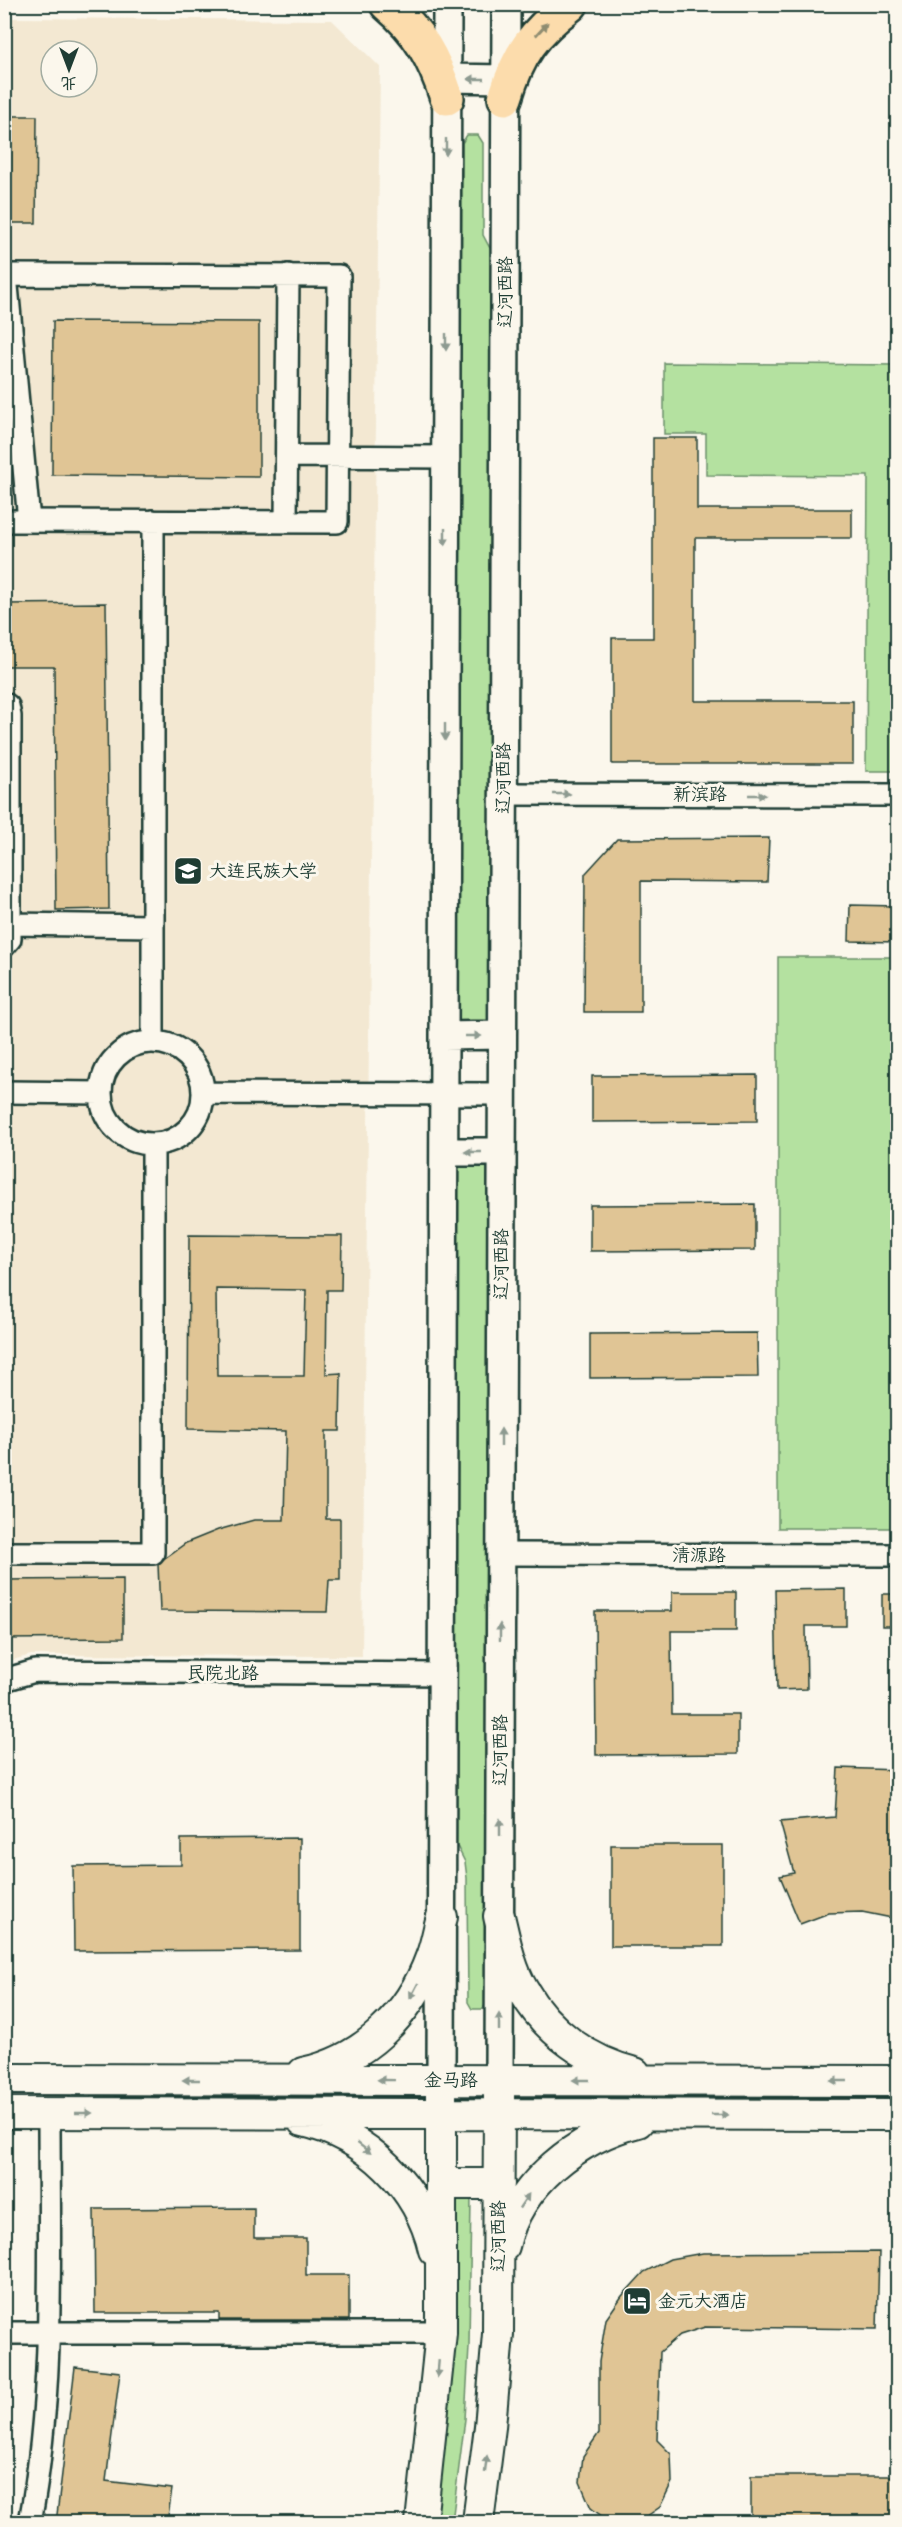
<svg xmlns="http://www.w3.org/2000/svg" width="902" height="2527" font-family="Sriracha,'LXGW WenKai TC',sans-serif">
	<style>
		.built { fill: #f3e8d2; fill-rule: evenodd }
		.green { fill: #b4e1a0; stroke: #6a8f6a; stroke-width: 1.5 }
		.building { fill: #e0c595; stroke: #1f3d34; stroke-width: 1.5; fill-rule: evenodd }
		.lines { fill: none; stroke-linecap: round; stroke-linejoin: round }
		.minor-casing { stroke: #1f3d34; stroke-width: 26 }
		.tertiary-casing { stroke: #1f3d34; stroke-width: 32 }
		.secondary-casing { stroke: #1f3d34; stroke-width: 34 }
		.primary-casing { stroke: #1f3d34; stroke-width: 38 }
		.minor { stroke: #fbf7ec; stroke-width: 21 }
		.tertiary { stroke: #fbf7ec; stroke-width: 27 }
		.secondary { stroke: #fbf7ec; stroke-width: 30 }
		.primary { stroke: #fcdcac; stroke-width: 33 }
		.oneway { fill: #8e8c70 }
		.oneway2 { fill: #8d9a90 }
		.labels { text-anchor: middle; stroke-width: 6; stroke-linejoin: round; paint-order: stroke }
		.street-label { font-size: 18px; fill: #1f3d34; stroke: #fbf7ec }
		.poi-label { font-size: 18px; fill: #1f3d34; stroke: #fbf7ec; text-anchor: start }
	</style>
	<rect width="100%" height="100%" fill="#fbf7ec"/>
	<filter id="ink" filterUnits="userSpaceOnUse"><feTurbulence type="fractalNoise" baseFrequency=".0167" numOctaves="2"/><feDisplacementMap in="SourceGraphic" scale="12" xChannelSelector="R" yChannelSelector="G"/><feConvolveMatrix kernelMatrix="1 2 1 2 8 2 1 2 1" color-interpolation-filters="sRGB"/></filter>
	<g filter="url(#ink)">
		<!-- built -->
		<path class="built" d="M4,18L332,20L380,67L362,1656L31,1655L5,1662ZM51,51H87V87H51Z"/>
		<!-- green -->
		<path class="green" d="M467,135H478L483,143V235L493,254L491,1022L467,1031L458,1022L462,143Z
			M664,363L897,365V771H866L868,476L706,475V434H664Z
			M778,957H897V1528H778Z
			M467,1156H479L490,1167L488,2002L482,2009H472L468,2002L467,1878L465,1862L456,1844L457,1169Z
			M454,2196H471L469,2347L465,2419L452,2522H434L447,2420L452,2347Z"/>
		<!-- building -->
		<path class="building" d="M4,116H37L36,223H4Z
			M53,321L259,322V477L52,475Z
			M653,438H697V509H852V538H695V701H853V764H612V638H653Z
			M106,603L109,909L56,910L54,666H4V604Z
			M769,838L767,882L641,881V1012H584L585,874L617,839Z
			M850,905L897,906V942L849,941Z
			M757,1075V1121L592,1122V1076Z
			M755,1204V1250L590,1251V1205Z
			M189,1235L342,1236L341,1290H327L326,1374L341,1373L340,1431H326V1519H340V1580H329L327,1612L160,1611L158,1564L165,1558L186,1543L218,1530L254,1520H284L286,1431L188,1429ZM216,1289L306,1290L304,1376H217Z
			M757,1333L758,1377L590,1378V1334Z
			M123,1579V1638L4,1639V1580Z
			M846,1589V1626H806L807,1689L777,1690L775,1590Z
			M672,1592H736V1631H671L672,1714H738V1754L596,1755L595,1611H672Z
			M882,1594H897V1626H882Z
			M838,1768L897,1770V1853L892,1873L897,1874V1919L862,1912L829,1913L800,1924L780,1876L794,1873L780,1822L835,1817Z
			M300,1838V1950L74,1951L73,1866L181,1865V1839Z
			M611,1845H723V1946H611Z
			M254,2208V2238H306V2275H349V2320H219V2313H95L94,2209Z
			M879,2252L877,2329L705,2327L680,2335L660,2352L657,2440L671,2454L672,2482L660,2507L637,2523L610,2522L591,2508L580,2482L583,2456L599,2433V2362L606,2319L622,2296L644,2272L670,2259L703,2253Z
			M75,2367L120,2372L106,2481L172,2489L167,2523H56Z
			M751,2476H897V2521H751Z"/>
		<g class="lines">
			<!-- minor casing -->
			<g class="minor-casing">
				<path id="minor" d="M4,275L339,276L337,522L4,521
					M6,275L29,521
					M287,456L446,457
					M153,521V1042
					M286,522L288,275
					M4,703L8,706L10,716V939L4,946
					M503,794L898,795
					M10,924L153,926
					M101 1093a51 51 0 1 1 102 0a51 51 0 1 1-102 0Z
					M4,1092L101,1093
					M203,1093L502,1094
					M4,1553H153V1145
					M501,1554L898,1555
					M4,1680L35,1671L443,1674
					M4,2333H441
					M30,2522C55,2388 49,2249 49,2113"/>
			</g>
			<!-- tertiary casing -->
			<g class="tertiary-casing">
				<path id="tertiary" d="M447,78L505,79
					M444,1036L502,1035
					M444,1152H502
					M441,2080L447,4
					M499,2080L506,4"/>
			</g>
			<!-- secondary casing -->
			<g class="secondary-casing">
				<path id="secondary" d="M499,1916C505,1941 510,1968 523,1990C547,2032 589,2062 635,2073
					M303,2073C364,2060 410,2015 431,1957C436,1945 438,1930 442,1917
					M4,2079L898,2081
					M4,2113L898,2115
					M303,2121C367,2136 419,2186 434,2250
					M441,2184H499
					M504,2246C518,2183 578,2137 638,2122
					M421,2522L441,2333V2095
					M478,2522L490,2427L498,2334L499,2095"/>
			</g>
			<!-- primary casing -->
			<g class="primary-casing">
				<path id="primary" d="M387,4C420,32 434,58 447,98
					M505,98C518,54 534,32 571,4"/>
			</g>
			<!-- minor -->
			<use href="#minor" class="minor"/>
			<!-- tertiary -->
			<use href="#tertiary" class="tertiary"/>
			<!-- secondary -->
			<use href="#secondary" class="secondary"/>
			<!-- primary -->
			<use href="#primary" class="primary"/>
		</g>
		<!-- one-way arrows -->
		<defs><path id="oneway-solid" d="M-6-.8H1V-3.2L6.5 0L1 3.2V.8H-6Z" transform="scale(1.5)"/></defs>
		<use class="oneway" href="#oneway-solid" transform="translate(542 29) rotate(-47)"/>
		<g class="oneway2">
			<use href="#oneway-solid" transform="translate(476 79) rotate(-180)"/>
			<use href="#oneway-solid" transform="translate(446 147) rotate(90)"/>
			<use href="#oneway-solid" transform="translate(446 342) rotate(90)"/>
			<use href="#oneway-solid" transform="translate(445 537) rotate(90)"/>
			<use href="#oneway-solid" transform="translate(445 732) rotate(90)"/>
			<use href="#oneway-solid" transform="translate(562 794)"/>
			<use href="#oneway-solid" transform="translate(757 795)"/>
			<use href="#oneway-solid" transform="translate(473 1036)"/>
			<use href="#oneway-solid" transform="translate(473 1152) rotate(180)"/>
			<use href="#oneway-solid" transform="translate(501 1437) rotate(-90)"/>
			<use href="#oneway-solid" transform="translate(500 1632) rotate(-90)"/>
			<use href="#oneway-solid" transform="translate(500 1827) rotate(-90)"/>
			<use href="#oneway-solid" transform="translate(414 1991) rotate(118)"/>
			<use href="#oneway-solid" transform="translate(499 2022) rotate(-90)"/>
			<use href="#oneway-solid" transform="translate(191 2080) rotate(-180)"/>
			<use href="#oneway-solid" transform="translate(386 2080) rotate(-179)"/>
			<use href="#oneway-solid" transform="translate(581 2080) rotate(-180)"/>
			<use href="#oneway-solid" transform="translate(839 2081) rotate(-180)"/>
			<use href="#oneway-solid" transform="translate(84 2113)"/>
			<use href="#oneway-solid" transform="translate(720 2115)"/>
			<use href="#oneway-solid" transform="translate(364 2148) rotate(38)"/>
			<use href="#oneway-solid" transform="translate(524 2201) rotate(-56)"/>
			<use href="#oneway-solid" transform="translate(438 2369) rotate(95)"/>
			<use href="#oneway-solid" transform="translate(486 2464) rotate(-83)"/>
		</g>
	</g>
	<!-- icons -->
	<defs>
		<g id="university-square" transform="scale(1.5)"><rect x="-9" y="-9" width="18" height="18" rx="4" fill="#1f3d34" stroke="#fbf7ec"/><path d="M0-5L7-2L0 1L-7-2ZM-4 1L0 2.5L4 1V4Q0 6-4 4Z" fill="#fff"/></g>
		<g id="hotel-square" transform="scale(1.5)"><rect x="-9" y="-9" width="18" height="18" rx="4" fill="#1f3d34" stroke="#fbf7ec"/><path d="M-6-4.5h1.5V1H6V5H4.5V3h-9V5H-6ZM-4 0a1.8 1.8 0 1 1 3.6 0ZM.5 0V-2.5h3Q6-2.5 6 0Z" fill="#fff"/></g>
	</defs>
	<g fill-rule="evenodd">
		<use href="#university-square" x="188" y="871"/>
		<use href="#hotel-square" x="637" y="2301"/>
	</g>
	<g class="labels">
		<!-- street labels -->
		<g class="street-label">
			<text transform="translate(505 292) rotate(-90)" y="6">辽河西路</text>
			<text transform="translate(503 778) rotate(-90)" y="6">辽河西路</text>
			<text x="700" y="800">新滨路</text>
			<text transform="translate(501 1264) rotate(-90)" y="6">辽河西路</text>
			<text x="699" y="1561">清源路</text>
			<text x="223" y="1679">民院北路</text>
			<text transform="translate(500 1750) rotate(-90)" y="6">辽河西路</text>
			<text x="451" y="2086">金马路</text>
			<text transform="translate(498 2236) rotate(-90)" y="6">辽河西路</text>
		</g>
		<!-- poi labels -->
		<g class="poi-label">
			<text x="209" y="877">大连民族大学</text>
			<text x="658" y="2307">金元大酒店</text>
		</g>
	</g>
	<!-- margin -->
	<rect width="902" height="2527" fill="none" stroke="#fbf7ec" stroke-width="24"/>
	<rect x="12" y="12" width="878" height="2503" fill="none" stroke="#1f3d34" stroke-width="2" filter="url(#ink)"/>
	<!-- north arrow -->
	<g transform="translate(69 69) rotate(180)"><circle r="28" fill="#fbf7ec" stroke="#a3ada2" stroke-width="1.5"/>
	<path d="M0-4.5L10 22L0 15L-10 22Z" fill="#1f3d34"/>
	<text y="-9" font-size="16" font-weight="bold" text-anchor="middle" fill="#1f3d34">北</text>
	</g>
</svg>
